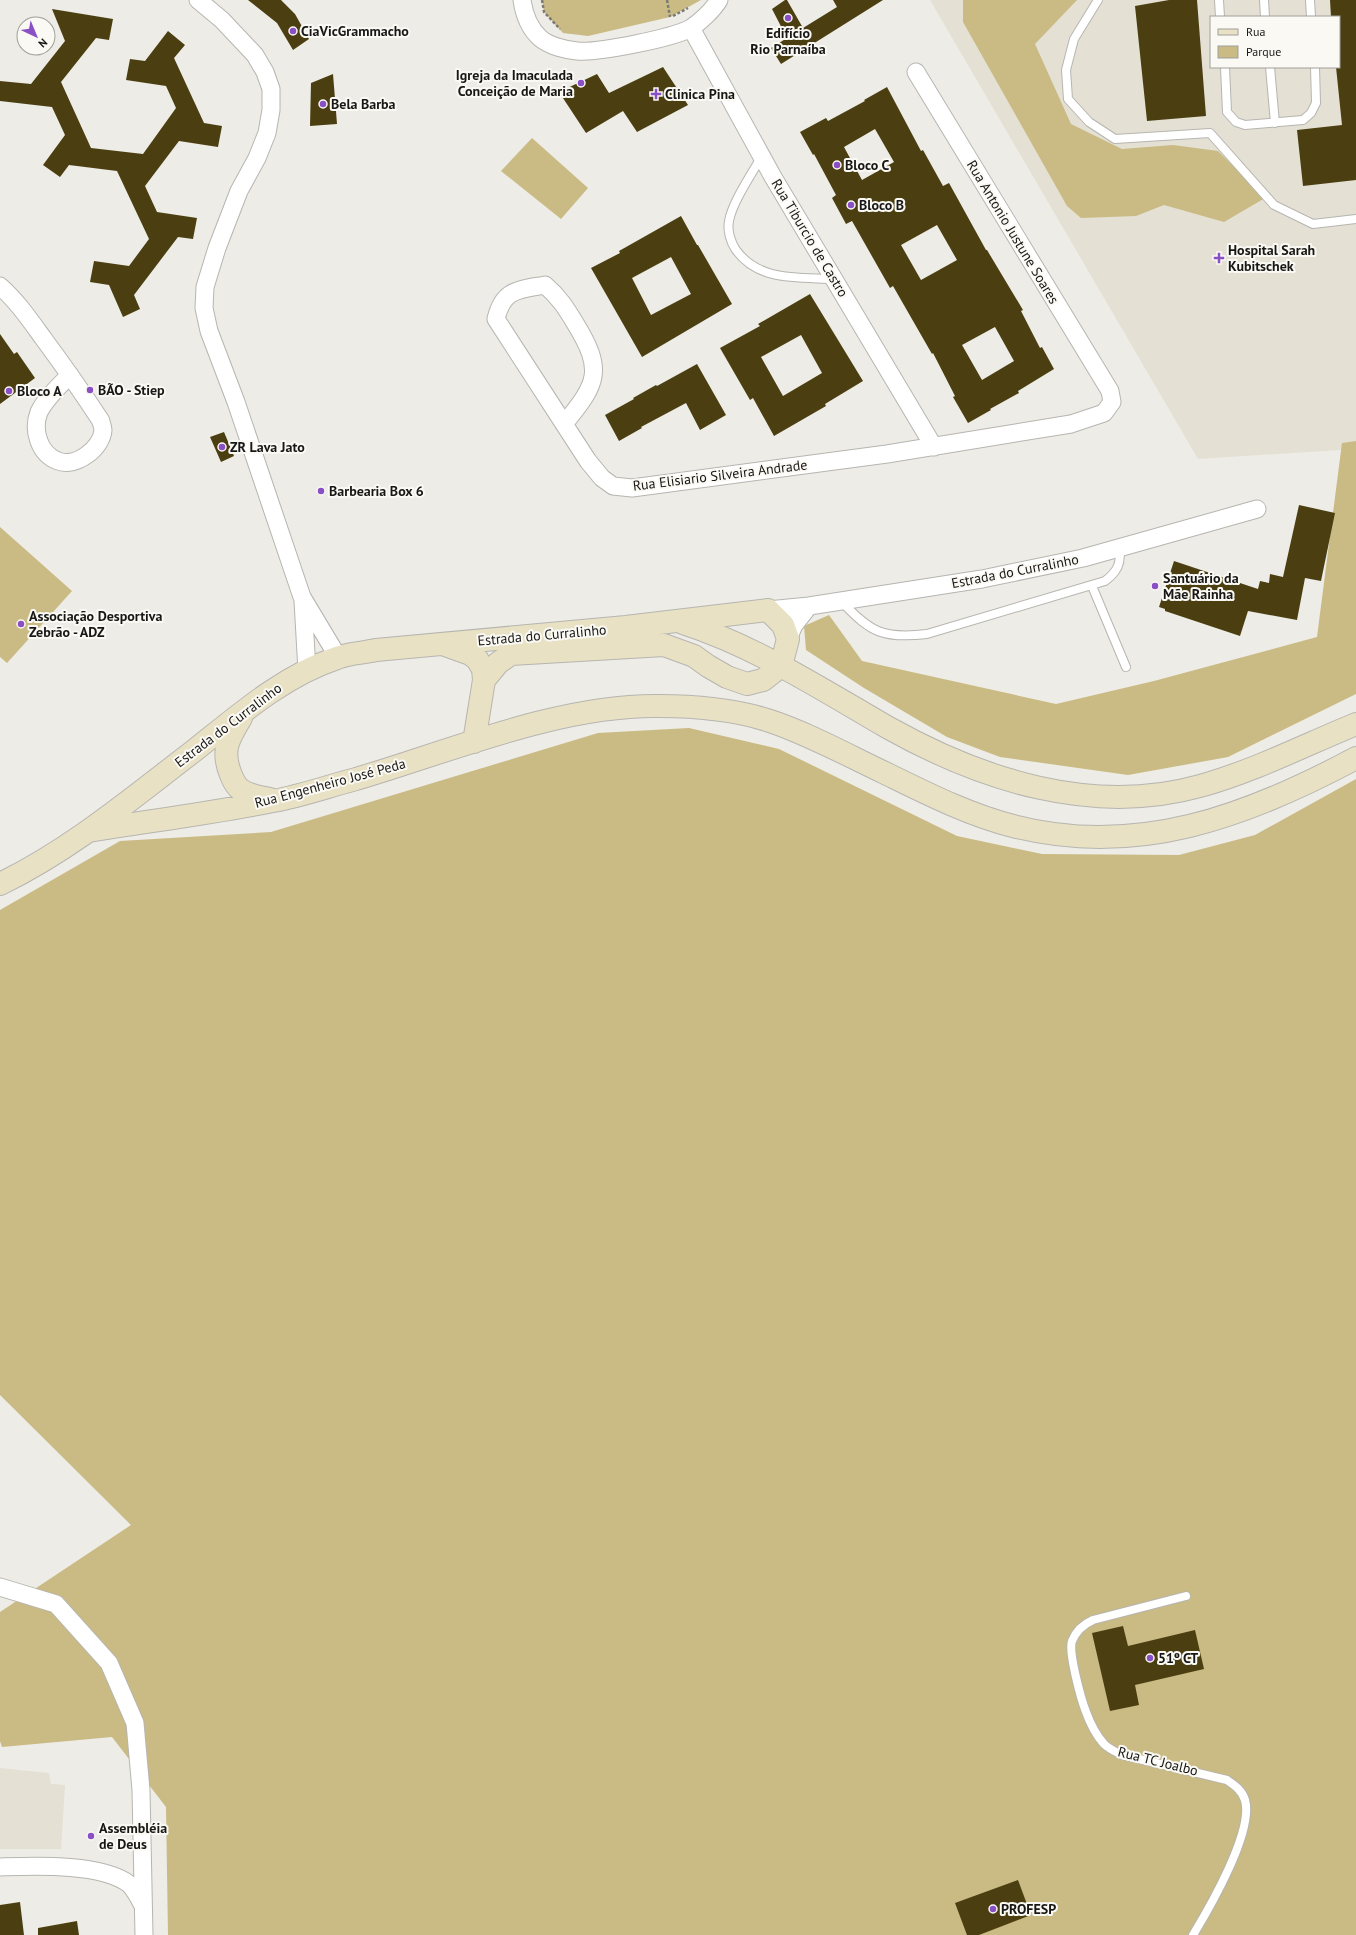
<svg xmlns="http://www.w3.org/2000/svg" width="1356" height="1935" font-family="'PT Sans',sans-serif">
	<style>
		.built { fill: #e4e0d4; fill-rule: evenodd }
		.green { fill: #caba83 }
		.building { fill: #4b3f11; fill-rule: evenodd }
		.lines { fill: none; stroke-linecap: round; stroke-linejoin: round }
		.lane-casing { stroke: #b6b5b0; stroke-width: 10 }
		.street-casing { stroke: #b6b5b0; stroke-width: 19 }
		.secondary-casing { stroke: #b6b5b0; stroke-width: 24 }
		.path { stroke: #7b7a76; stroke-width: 2.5; stroke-dasharray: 3 2; stroke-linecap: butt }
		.lane { stroke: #fff; stroke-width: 8 }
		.street { stroke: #fff; stroke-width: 17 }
		.secondary { stroke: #e9e1c4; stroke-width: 22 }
		.poi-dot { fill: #8b4fc5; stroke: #faf9f4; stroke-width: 1.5 }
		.labels { text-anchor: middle; stroke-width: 4; stroke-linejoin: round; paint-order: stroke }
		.poi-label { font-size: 14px; font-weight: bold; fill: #181715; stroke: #faf9f4; text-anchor: start }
		.street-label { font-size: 14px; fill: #181715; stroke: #faf9f4 }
	</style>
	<rect width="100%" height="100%" fill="#edece6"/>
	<!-- built -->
	<path class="built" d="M930,0H1356V449L1198,459ZM1211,17H1339V67H1211Z
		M0,1768L49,1773L51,1784L65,1785L61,1849H0Z"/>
	<!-- green -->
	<path class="green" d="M542,0H701L670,17L588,36L563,33L544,12Z
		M963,0H1077L1035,44L1071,124L1122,149L1173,145L1218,151L1265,198L1224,222L1164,205L1136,216L1081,218L1067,206L963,22Z
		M532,138L588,188L561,219L501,171Z
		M1356,441V694L1228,757L1128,775L1000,757L947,737L864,688L806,650L804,626L829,615L862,661L1056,704L1154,681L1317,637L1342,443Z
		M0,527L72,591L7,663L0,657Z
		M689,728L779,749L957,836L1042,854L1179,855L1255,835L1356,779V1935H168L166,1807L112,1737L2,1747L0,1741V1612L131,1525L0,1395V910L120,841L271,832L598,733Z"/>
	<!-- building -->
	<path class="building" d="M248,0H281L295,14L309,39L293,50L277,23Z
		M785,0H787L803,28L837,7L833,0H883L781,64L771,48L787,38L772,9Z
		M1169,0H1197L1206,116L1147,121L1135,6Z
		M1330,0H1356V180L1303,186L1297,130L1342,125L1336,67H1339V17H1331Z
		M52,9L113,19L109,40L96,38L61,82L91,148L143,154L176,108L166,86L126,80L130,59L145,61L168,31L185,45L174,58L204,123L222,126L218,147L179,141L145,186L157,212L197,218L193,239L178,237L134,295L140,309L123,317L109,285L90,282L94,261L129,266L149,239L117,171L69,165L60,177L43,165L65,135L52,107L0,101V81L31,84L65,41Z
		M663,67L688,105L637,132L623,111L586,133L559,92L597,74L609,93Z
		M333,74L337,124L310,126L311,83Z
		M887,87L921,151L923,150L943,186L949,183L986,250H987L1023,310L1021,311L1040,348L1042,347L1054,369L1018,391L1019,393L990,409L991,410L968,423L953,397L955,396L933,353L932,354L893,286L890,288L852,221L846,224L832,198L836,195L814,154L813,155L800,132L826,118L828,121L865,101L864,100ZM875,129L894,162L862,180L844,147ZM937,225L957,260L921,280L901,245ZM995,327L1014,361L982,380L962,345Z
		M681,216L697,245H698L732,304L642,357L591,268L620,253L619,251ZM671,257L691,294L651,315L632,278Z
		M810,294L863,381L825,404L826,406L774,436L753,398L750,400L720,348L760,326L758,324ZM801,335L822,373L783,396L761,357Z
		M0,334L14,354L17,352L35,378L0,404Z
		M697,364L726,415L700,430L686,403L641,427L642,428L619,441L605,415L634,399L633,398L656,385L657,386Z
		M224,432L234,456L221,462L210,437Z
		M1299,505L1335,513L1321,581L1305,578L1297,620L1248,611L1240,636L1165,611V609L1159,607L1174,561L1258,589L1260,581L1269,583L1270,574L1283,577Z
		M1123,1626L1128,1646L1195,1630L1204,1669L1135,1685L1139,1705L1110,1711L1092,1633Z
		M1018,1880L1031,1915L979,1935H967L955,1903Z
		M20,1902L24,1935H0V1905Z
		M77,1921L79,1935H38V1928Z"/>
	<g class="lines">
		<!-- lane casing -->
		<g class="lane-casing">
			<path id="lane" d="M1098,0L1074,39L1066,70L1068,99L1089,122L1115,139L1210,133L1274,205L1313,224L1356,219
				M1219,0L1220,17
				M1264,0L1265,17
				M1310,0L1311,17
				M1225,67L1227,112L1236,122L1245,125L1303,120L1311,113L1316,103L1315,67
				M1270,67L1275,123
				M762,156C752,173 732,203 729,221C727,231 731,243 736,250C759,282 799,277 834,279
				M1092,586L1126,667
				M842,602C871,633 884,639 927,634L1105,581C1117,572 1122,563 1119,548
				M1186,1596L1093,1620C1084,1624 1076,1631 1072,1641C1068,1652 1081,1699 1086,1712C1090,1723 1096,1735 1104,1744C1109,1749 1116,1752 1122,1755L1227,1780C1234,1785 1242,1790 1245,1800C1254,1831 1210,1907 1193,1935"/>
		</g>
		<!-- street casing -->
		<g class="street-casing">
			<path id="street" d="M198,0L222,20L255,55L265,72L271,89V110L267,133L257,158L239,191L217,248L205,287L204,308L209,331L236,402L302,597L338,657
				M522,0C524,14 529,28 540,38C549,46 566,50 577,51C598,53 673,38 691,28C700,22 713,10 719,0
				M691,28L773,177L934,447
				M0,286C17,301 30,320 43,338C63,365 82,392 101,421C101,423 103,427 103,430C102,448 76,468 58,461C39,454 32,430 39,412C46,398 59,386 70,375
				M564,424C598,383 604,370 575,323C566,308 559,297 545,285C518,290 503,289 496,319L588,461L602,478L613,486L632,488L887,454L1071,424L1104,413L1112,402L1110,391L916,72
				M303,601L307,671
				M768,610L809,606L982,579L1083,558L1257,509
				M788,639L794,625L809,606
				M0,1587L56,1604L109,1663L135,1723L141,1790L144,1935
				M0,1867C35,1866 101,1863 129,1884C134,1889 139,1898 142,1904"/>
		</g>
		<!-- secondary casing -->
		<g class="secondary-casing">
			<path id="secondary" d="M683,623C755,646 821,689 887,727C981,780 1093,816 1200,786C1254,771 1305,745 1356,724
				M445,645L470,654L477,659L483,669L484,680L474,742
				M241,718C228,739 221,751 231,775C233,780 237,787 241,790C250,796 260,797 270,799
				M89,831C150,821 212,813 273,801C301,796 329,786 356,779C451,751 559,705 658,706C696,706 734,709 770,721C809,734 847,755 885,773C926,793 969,815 1013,826C1137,858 1248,816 1356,758
				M0,884C72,849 132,798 195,750C239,715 283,676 337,658C349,653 363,653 376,650L626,627L768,610L783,625L788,639L781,666L763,680L747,684L727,677L708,666L694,656L664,645L511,654L498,663L484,680"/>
		</g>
		<!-- path -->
		<path class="path" d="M542,0L544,12L560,29
			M667,0L670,17
			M673,16L688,8"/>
		<!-- lane -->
		<use href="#lane" class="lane"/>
		<!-- street -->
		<use href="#street" class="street"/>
		<!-- secondary -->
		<use href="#secondary" class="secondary"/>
	</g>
	<!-- markers -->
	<g class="poi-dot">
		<circle cx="788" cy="18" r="4"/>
		<circle cx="293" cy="31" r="4"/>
		<circle cx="581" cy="83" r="4"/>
		<path d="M654 88h4v4h4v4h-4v4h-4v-4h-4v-4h4z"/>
		<circle cx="323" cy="104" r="4"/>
		<circle cx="837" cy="165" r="4"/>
		<circle cx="851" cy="205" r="4"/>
		<path d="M1217 252h4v4h4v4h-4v4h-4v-4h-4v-4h4z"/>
		<circle cx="90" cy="390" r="4"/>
		<circle cx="9" cy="391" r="4"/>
		<circle cx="222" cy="447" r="4"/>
		<circle cx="321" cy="491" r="4"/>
		<circle cx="1155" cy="586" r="4"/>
		<circle cx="21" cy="624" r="4"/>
		<circle cx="1150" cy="1658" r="4"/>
		<circle cx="91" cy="1836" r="4"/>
		<circle cx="993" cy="1909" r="4"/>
	</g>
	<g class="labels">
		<!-- poi labels -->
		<g class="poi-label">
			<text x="301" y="36">CiaVicGrammacho</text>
			<text x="788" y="38" text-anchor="middle">Edifício<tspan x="788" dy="16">Rio Parnaíba</tspan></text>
			<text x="573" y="80" text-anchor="end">Igreja da Imaculada<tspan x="573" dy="16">Conceição de Maria</tspan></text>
			<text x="665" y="99">Clinica Pina</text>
			<text x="331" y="109">Bela Barba</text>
			<text x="845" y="170">Bloco C</text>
			<text x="859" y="210">Bloco B</text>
			<text x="1228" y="255">Hospital Sarah<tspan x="1228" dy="16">Kubitschek</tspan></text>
			<text x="98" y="395">BÃO - Stiep</text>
			<text x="17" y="396">Bloco A</text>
			<text x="230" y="452">ZR Lava Jato</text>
			<text x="329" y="496">Barbearia Box 6</text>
			<text x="1163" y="583">Santuário da<tspan x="1163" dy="16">Mãe Rainha</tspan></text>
			<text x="29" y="621">Associação Desportiva<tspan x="29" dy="16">Zebrão - ADZ</tspan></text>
			<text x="1158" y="1663">51º CT</text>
			<text x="99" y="1833">Assembléia<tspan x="99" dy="16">de Deus</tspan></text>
			<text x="1001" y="1914">PROFESP</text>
		</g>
		<!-- street labels -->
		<g class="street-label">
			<text transform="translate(1013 232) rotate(59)" y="5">Rua Antonio Justune Soares</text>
			<text transform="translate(810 238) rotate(59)" y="5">Rua Tiburcio de Castro</text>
			<text transform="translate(720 475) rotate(-7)" y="5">Rua Elisiario Silveira Andrade</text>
			<text transform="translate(1015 571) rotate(-11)" y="5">Estrada do Curralinho</text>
			<text transform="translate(542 635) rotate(-5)" y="5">Estrada do Curralinho</text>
			<text transform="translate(228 725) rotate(-37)" y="5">Estrada do Curralinho</text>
			<text transform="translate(330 783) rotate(-15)" y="5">Rua Engenheiro José Peda</text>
			<text transform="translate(1158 1761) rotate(14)" y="5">Rua TC Joalbo</text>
		</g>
	</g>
	<!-- legend -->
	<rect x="1210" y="16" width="130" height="52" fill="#faf9f4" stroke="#a09f9b"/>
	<rect x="1218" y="29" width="20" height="6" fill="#e9e1c4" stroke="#a09f9b"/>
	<text x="1246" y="36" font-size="12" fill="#181715">Rua</text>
	<rect x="1218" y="46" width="20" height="12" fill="#caba83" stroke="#a09f9b"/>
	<text x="1246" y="56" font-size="12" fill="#181715">Parque</text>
	<!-- north arrow -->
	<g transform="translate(36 36) rotate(136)"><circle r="19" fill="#faf9f4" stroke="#a09f9b"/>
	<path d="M0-3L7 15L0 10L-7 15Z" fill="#8b4fc5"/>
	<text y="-6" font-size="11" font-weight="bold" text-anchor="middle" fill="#181715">N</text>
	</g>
</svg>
